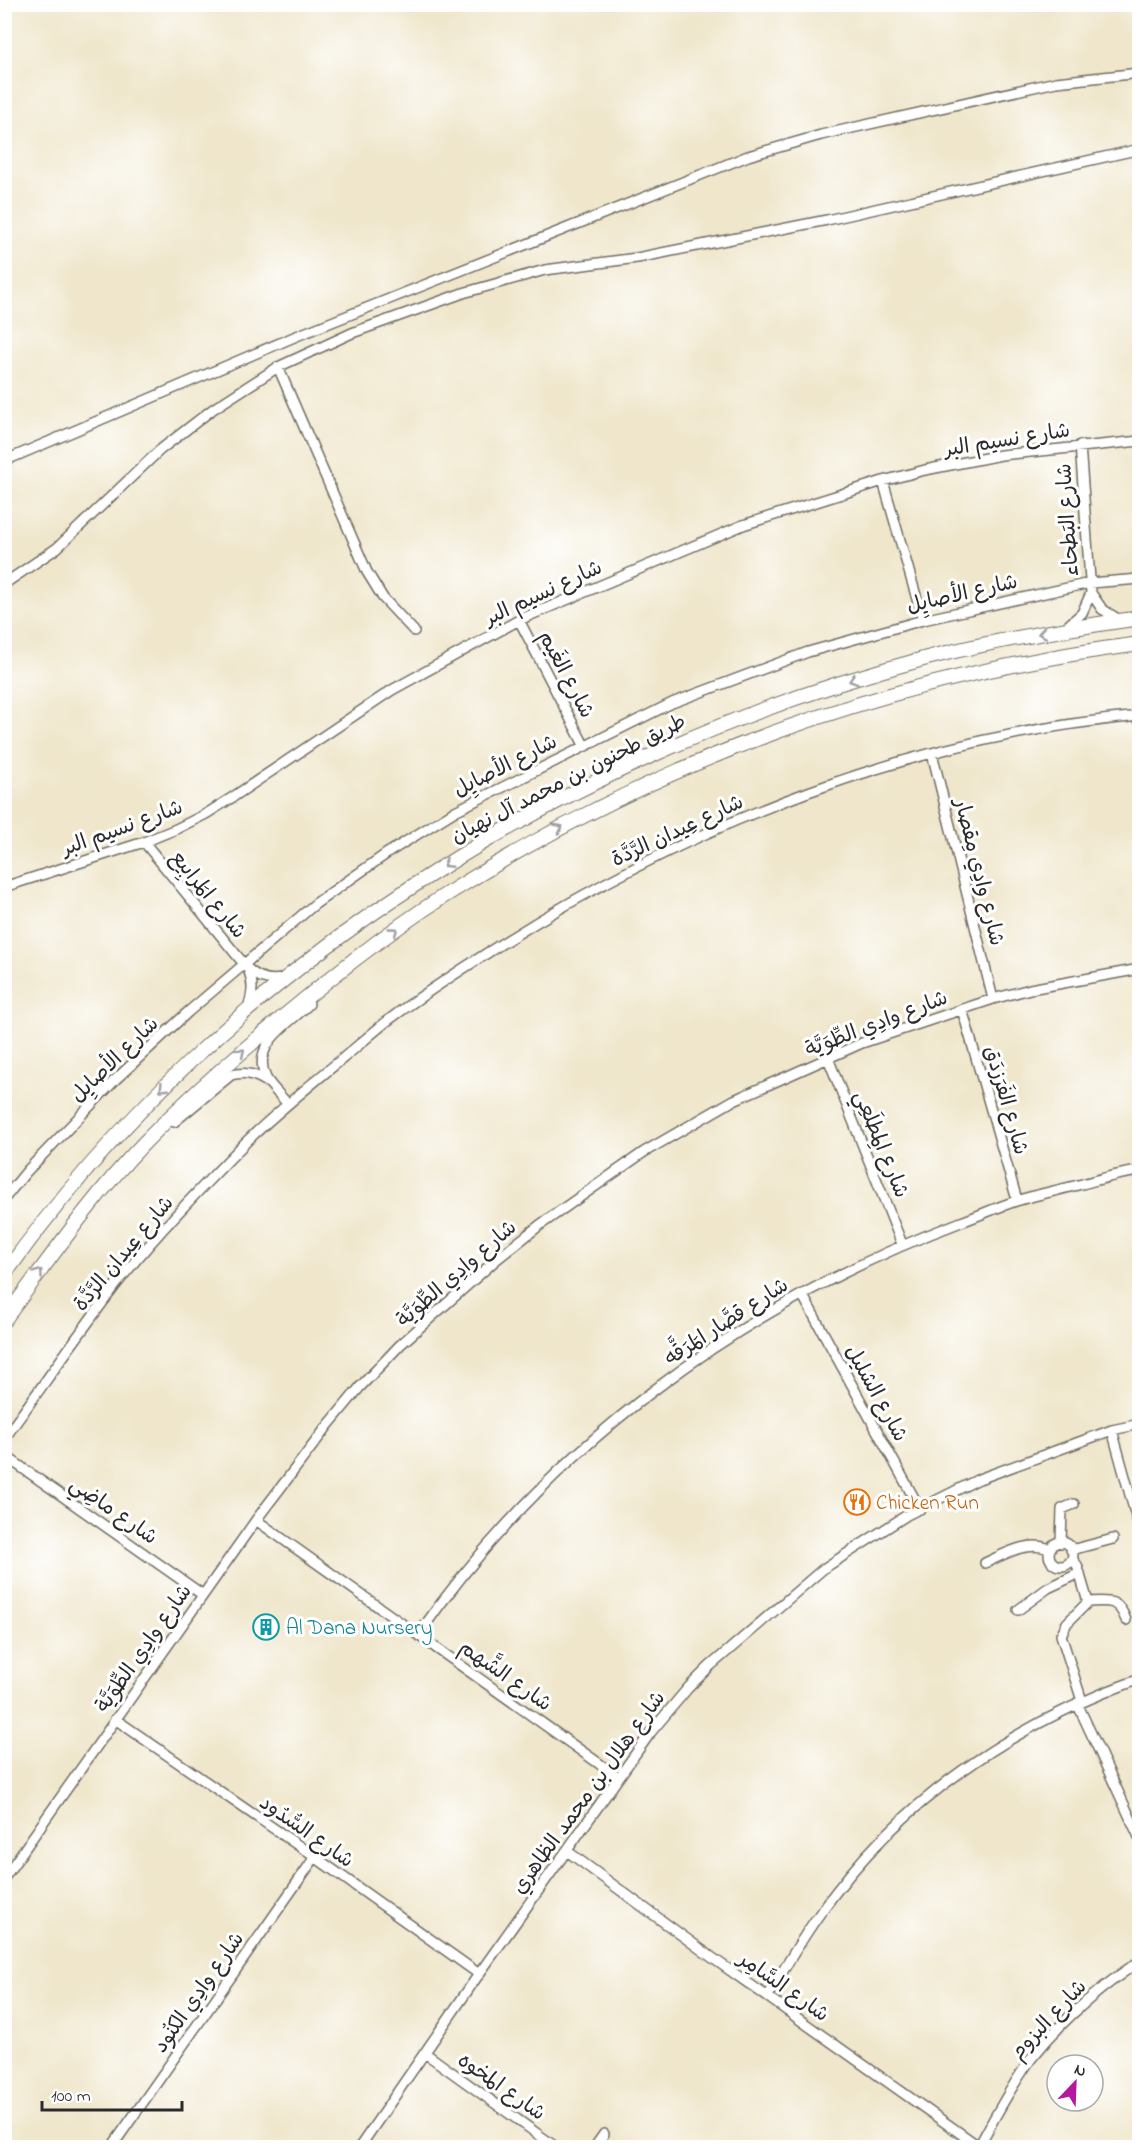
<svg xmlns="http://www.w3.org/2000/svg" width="1144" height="2152" font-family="'Indie Flower','Playpen Sans Arabic',sans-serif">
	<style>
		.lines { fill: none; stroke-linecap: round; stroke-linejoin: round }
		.minor-casing { stroke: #706c63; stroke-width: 12 }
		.primary-casing { stroke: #706c63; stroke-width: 16 }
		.minor { stroke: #fff; stroke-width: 9 }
		.primary { stroke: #fff; stroke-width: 14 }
		.oneway { stroke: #a0a0a0 }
		.labels { text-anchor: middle; stroke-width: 6; stroke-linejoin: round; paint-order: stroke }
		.street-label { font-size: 21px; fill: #2b2b2b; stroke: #fff }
		.food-label { font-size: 21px; fill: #c56008; stroke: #fff; text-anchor: start }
		.culture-label { font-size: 21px; fill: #0d838f; stroke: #fff; text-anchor: start }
	</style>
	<rect width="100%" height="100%" fill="#fff"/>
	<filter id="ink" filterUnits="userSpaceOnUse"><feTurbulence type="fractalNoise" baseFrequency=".0167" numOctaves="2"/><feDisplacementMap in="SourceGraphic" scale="12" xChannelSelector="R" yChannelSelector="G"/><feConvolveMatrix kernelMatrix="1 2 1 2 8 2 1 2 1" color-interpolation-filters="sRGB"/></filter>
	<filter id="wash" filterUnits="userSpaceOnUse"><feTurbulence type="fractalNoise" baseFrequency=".008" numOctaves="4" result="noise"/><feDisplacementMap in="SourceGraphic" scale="24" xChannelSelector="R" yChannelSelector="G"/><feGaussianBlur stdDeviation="1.35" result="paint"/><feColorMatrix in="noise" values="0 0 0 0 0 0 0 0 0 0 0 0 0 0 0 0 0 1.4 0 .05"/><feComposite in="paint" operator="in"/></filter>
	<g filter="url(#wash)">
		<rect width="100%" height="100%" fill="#efe6cb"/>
	</g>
	<g filter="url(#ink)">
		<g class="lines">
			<!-- minor casing -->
			<g class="minor-casing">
				<path id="minor" d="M278,367L367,572L383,598L414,631
					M1080,445L1091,593L1102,609L1121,621
					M4,461L294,337L748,156L821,135L1056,82L1140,73
					M883,481L923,620
					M4,584L57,548L160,450L213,409L278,367L352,333L463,293L545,270L637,258L827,220L1140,149
					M519,620L584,745
					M1064,629L1082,613L1091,593
					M932,753L993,999
					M144,842L248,969C259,979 271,982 285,978
					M4,887L144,842L176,829L206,814L233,797L392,690L519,620L743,525L883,481L925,470L1001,455L1140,441
					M962,1009L1017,1200
					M247,1010C253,995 254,983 248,969
					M828,1058L902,1244
					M287,1103C280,1095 271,1087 266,1078C250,1044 289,1024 309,1004
					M174,1122L231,1075C247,1071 257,1075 270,1084
					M4,1199L27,1171L115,1080L188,1012L315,904L389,852L455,811L672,703L808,652L923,620L1090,583L1140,579
					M802,1294L920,1509
					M1112,1430L1140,1531
					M4,1439C41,1388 77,1336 115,1286C155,1235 201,1188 247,1141C277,1112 309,1086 342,1059C358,1046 374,1031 390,1019C427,991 467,966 506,941C696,822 915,736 1140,716
					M4,1455L203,1595
					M256,1520L618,1777
					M1049 1554a12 12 0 1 1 24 0a12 12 0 1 1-24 0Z
					M1061,1543L1062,1509L1074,1504
					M1071,1550L1113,1539
					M1072,1559L1077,1565L1088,1602L1067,1623L1061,1635L1082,1701
					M985,1563C1005,1554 1028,1540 1049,1549
					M1088,1602C1108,1601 1118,1598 1126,1620
					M1018,1610L1048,1588L1080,1573
					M418,1635C553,1442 743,1304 961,1222C980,1215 998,1207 1016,1201C1038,1194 1060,1190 1082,1184C1101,1179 1120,1173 1140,1171
					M1077,1703L1140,1839
					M115,1719L315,1857L479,1974
					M567,1851L714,1959L981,2148
					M4,1878L256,1520L326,1428L360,1387L400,1345L497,1259L540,1225L644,1152L734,1100L862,1043L993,999L1030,989L1140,969
					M768,1996C785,1968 801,1939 821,1912C899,1801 1013,1724 1140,1679
					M425,2053L557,2148
					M979,2146C995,2117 1011,2086 1031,2059C1061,2021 1099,1988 1140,1961
					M111,2148L315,1857
					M359,2148L479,1974L651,1732L688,1688L709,1667L823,1569L907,1515L979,1479L1112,1430L1140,1424
					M594,2148L604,2134"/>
			</g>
			<!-- primary casing -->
			<g class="primary-casing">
				<path id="primary" d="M4,1275C222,968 565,753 927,658C996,640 1068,628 1140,618
					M4,1320C49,1260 92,1197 144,1143C184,1102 227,1064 270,1028C326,981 383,935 444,896C656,761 890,676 1140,644"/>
			</g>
			<!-- minor -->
			<use href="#minor" class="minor"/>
			<!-- primary -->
			<use href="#primary" class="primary"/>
		</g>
		<!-- one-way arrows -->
		<defs><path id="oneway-chevron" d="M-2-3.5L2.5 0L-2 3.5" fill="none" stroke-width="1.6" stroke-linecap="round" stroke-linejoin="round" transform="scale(1.5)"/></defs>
		<g class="oneway">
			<use href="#oneway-chevron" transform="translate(1042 633) rotate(169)"/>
			<use href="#oneway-chevron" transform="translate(853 680) rotate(163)"/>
			<use href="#oneway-chevron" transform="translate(559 828) rotate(-27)"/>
			<use href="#oneway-chevron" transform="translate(447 864) rotate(147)"/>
			<use href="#oneway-chevron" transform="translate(394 931) rotate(-36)"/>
			<use href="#oneway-chevron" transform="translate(241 1052) rotate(-40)"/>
			<use href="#oneway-chevron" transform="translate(163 1088) rotate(136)"/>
			<use href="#oneway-chevron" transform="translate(39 1273) rotate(-54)"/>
		</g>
	</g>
	<!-- icons -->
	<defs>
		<g id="restaurant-ring" transform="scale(1.35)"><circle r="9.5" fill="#fff" stroke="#e8710a" stroke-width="1.5"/><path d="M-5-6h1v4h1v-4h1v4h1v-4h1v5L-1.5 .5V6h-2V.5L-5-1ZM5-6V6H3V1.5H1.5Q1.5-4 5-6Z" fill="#e8710a"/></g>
		<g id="building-ring" transform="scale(1.35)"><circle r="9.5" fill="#fff" stroke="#0f9aa8" stroke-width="1.5"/><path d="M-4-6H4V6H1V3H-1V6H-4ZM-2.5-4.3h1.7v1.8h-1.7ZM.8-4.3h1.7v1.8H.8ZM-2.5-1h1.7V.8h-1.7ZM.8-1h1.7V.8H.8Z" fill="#0f9aa8"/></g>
	</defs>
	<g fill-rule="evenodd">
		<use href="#restaurant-ring" x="857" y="1502"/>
		<use href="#building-ring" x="266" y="1627"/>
	</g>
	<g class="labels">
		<!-- street labels -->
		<g class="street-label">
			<text transform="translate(1007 439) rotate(-9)" y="7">شارع نسيم البر</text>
			<text transform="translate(1067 520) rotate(-94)" y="7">شارع البَطحاء</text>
			<text transform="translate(543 592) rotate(-25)" y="7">شارع نسيم البر</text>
			<text transform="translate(962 593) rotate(-13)" y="7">شارع الأصايِل</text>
			<text transform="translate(567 674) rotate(62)" y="7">شارع الغَيم</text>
			<text transform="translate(505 765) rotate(-27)" y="7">شارع الأصايِل</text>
			<text transform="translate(568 778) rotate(-27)" y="7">طريق طحنون بن محمد آل نهيان</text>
			<text transform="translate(122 827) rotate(-20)" y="7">شارع نسيم البر</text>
			<text transform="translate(677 830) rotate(-25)" y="7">شارع عِيدان الرَّدَّة</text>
			<text transform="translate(980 872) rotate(76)" y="7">شارع وادِي مِقصار</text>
			<text transform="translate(209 894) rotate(51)" y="7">شارع المَرابِيع</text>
			<text transform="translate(876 1023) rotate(-21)" y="7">شارع وادِي الطِّوَيَّة</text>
			<text transform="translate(114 1059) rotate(-44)" y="7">شارع الأصايِل</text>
			<text transform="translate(1007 1100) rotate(74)" y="7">شارع الفَرَزدَق</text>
			<text transform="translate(882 1144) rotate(68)" y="7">شارع المِطلَعِي</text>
			<text transform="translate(123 1253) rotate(-50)" y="7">شارع عِيدان الرَّدَّة</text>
			<text transform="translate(456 1273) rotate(-41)" y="7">شارع وادِي الطِّوَيَّة</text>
			<text transform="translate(726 1321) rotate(-33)" y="7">شارع قصَّار المَرَقَّه</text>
			<text transform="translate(877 1393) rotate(61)" y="7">شارع الشليل</text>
			<text transform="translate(114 1510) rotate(35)" y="7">شارع ماضِي</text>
			<text transform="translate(143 1648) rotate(-55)" y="7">شارع وادِي الطِّوَيَّة</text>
			<text transform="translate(506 1675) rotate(35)" y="7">شارع الشَّهم</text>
			<text transform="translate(588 1792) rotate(-54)" y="7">شارع هلال بن محمد الظاهري</text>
			<text transform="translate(307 1831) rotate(35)" y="7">شارع السُّدُود</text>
			<text transform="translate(784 1986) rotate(35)" y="7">شارع السَّامِر</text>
			<text transform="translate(198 1992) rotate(-55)" y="7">شارع وادِي الكنُود</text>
			<text transform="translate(1048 2019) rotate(-47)" y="7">شارع البزوم</text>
			<text transform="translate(502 2086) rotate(35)" y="7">شارع المخوه</text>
		</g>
		<!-- food labels -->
		<g class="food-label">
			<text x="876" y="1509">Chicken Run</text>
		</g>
		<!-- culture labels -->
		<g class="culture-label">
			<text x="286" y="1634">Al Dana Nursery</text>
		</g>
	</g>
	<!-- margin -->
	<rect width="1144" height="2152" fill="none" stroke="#fff" stroke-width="24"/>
	<!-- north arrow -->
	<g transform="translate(1075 2083) rotate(23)"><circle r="28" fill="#ffffff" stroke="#aaaaaa" stroke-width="1.5"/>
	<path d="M0-4.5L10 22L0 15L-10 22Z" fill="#b5179e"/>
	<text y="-9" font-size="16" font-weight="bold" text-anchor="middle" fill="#2b2b2b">N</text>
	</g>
	<!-- scale -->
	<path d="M42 2101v9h140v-9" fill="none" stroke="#2b2b2b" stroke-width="3"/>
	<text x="51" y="2101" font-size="18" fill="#2b2b2b" stroke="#ffffff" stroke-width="4.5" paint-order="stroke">100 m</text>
</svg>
